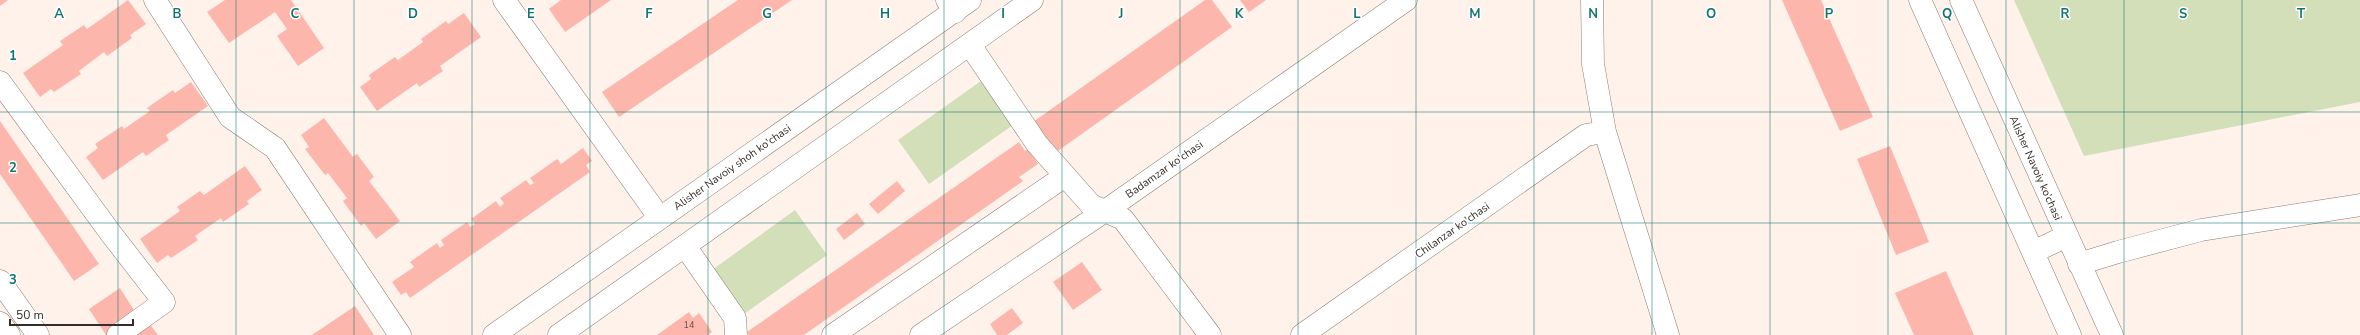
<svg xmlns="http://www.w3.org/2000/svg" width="2360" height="335" font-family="'Nunito Sans',sans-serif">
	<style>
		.green { fill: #d2dfb9 }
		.building { fill: #fdb6ab }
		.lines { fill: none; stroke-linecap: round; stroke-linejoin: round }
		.minor-casing { stroke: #8c7b71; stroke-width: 23 }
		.major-casing { stroke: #8c7b71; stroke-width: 23 }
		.minor { stroke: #fff; stroke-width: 22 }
		.major { stroke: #fff; stroke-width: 22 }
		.grid { fill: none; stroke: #0f766e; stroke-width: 1; stroke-opacity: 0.55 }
		.labels { text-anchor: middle; stroke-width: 3; stroke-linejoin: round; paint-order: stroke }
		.number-label { font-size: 9px; fill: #664e49 }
		.street-label { font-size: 11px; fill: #332c28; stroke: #fff }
		.grid-label { font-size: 13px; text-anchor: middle; font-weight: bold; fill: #0f766e; stroke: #fff; stroke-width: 3; stroke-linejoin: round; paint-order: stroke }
	</style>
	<rect width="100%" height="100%" fill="#fef2eb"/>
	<!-- green -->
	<path class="green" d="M2014,0H2360V102L2084,156Z
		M981,81L1013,125L929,184L898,140Z
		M795,210L827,255L744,314L712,270Z"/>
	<!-- building -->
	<path class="building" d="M0,0H8L0,6Z
		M128,0L146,24L130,35L132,38L107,56L104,52L79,71L81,74L54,92L51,89L40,97L23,73L63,45L60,41L84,25L87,29Z
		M225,0H291L324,48L298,66L277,36L287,29L275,12L229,43L207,12Z
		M561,0H611L565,32L549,9Z
		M738,0H792L619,117L602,92Z
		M1205,0H1212L1232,27L1055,153L1033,122Z
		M1240,0H1266L1249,12Z
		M1782,0H1821L1873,117L1840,131Z
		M464,13L481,37L440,66L443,71L419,87L417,83L377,111L360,87L371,79L369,75L395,57L398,60L423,42L421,39L446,21L448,24Z
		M191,82L208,106L166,135L169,140L146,156L143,152L103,180L86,157L98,148L95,144L122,126L124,129L150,111L147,108L173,90L175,93Z
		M324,118L353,157L357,154L374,177L369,181L400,221L376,239L364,223L361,226L343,201L347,198L328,173L325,175L305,149L309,147L301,135Z
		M0,121L99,264L74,281L0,174Z
		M1019,142L1025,151L1028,149L1038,164L1019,177L1023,181L804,335H749L747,332Z
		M1890,146L1929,242L1896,255L1857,159Z
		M583,148L592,161L586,165L590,172L410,298L406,292L401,295L392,282L414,267L410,262L437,243L440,248L444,245L441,240L467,222L470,227L475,224L471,219L496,201L500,207L504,203L500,198L526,180L530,185L534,183L530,178L557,159L561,164Z
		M245,166L262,190L247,201L249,204L223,222L221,218L195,236L198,240L171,258L168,255L157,263L140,239L180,211L177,207L200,191L204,195Z
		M897,181L905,191L878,214L869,204Z
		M857,213L865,224L844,240L836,229Z
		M1082,262L1102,290L1073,310L1053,282Z
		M1946,271L1974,335H1914L1895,293Z
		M120,288L137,315L106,335L89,309Z
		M355,306L374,335H312Z
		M1012,308L1023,323L1007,335H997L990,324Z
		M689,312L693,318L699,313L712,332L708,335H657Z
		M146,319L158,335H125Z"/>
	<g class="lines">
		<!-- minor casing -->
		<g class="minor-casing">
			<path id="minor" d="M155,0L230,117L275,148L400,335
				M504,0L659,217
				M947,0L955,12
				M1592,0L1593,64L1605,132L1668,335
				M970,45L1037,144L1091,205L1123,219L1210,335
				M0,82L112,235L164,302L118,335
				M685,246L735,318L736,335
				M2079,264L2118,252L2201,230L2360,205
				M0,281L38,335
				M0,323L9,335
				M833,335L1065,176
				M921,335L1105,211L1406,0
				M1302,335L1586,135L1605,132"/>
		</g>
		<!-- major casing -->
		<g class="major-casing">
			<path id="major" d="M1920,0L2070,335
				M1961,0L2112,335
				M2033,252L2067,236
				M494,335L970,0
				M559,335L1032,0"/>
		</g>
		<!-- minor -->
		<use href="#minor" class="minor"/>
		<!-- major -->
		<use href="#major" class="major"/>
	</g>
	<!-- grid -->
	<path class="grid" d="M118,0V335M236,0V335M354,0V335M472,0V335M590,0V335M708,0V335M826,0V335M944,0V335M1062,0V335M1180,0V335M1298,0V335M1416,0V335M1534,0V335M1652,0V335M1770,0V335M1888,0V335M2006,0V335M2124,0V335M2242,0V335M0,112H2360M0,223H2360"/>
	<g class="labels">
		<!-- number labels -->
		<g class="number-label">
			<text x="689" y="328">14</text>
		</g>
		<!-- street labels -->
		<g class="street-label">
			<text transform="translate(732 167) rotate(-35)" y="4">Alisher Navoiy shoh ko'chasi</text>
			<text transform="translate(2036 168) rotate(66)" y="4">Alisher Navoiy ko’chasi</text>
			<text transform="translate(1164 169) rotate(-35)" y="4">Badamzar ko'chasi</text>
			<text transform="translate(1452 230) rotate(-35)" y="4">Chilanzar ko'chasi</text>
		</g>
	</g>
	<g class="grid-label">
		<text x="59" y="18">A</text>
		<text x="177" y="18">B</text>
		<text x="295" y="18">C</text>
		<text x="413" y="18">D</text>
		<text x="531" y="18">E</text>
		<text x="649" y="18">F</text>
		<text x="767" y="18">G</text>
		<text x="885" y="18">H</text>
		<text x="1003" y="18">I</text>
		<text x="1121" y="18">J</text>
		<text x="1239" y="18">K</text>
		<text x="1357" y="18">L</text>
		<text x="1475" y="18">M</text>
		<text x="1593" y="18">N</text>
		<text x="1711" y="18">O</text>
		<text x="1829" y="18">P</text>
		<text x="1947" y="18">Q</text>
		<text x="2065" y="18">R</text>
		<text x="2183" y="18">S</text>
		<text x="2301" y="18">T</text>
		<text x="13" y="60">1</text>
		<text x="13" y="172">2</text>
		<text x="13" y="284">3</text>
	</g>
	<!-- scale -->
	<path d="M10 319v6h123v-6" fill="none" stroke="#332c28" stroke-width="2"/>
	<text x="16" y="319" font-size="12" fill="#332c28" stroke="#ffffff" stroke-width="3" paint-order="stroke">50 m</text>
</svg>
